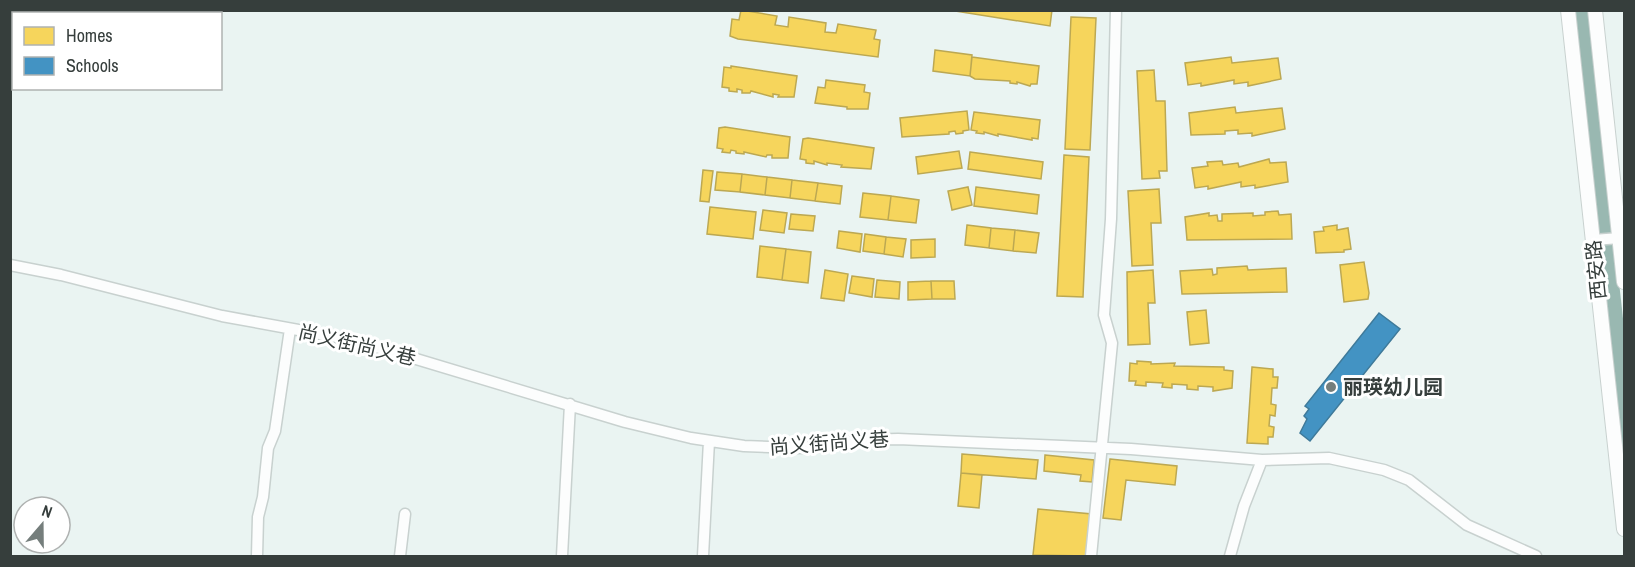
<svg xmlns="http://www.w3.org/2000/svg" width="1635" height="567" font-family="'Archivo Narrow','Noto Sans SC',sans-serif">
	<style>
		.water { fill: #99b8b1 }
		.homes { fill: #f6d55c; stroke: #bca852; stroke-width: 1.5 }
		.schools { fill: #4393c3; stroke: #3f7a9a; stroke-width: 1.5 }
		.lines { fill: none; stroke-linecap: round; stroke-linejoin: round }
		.minor-casing { stroke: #c8d1cf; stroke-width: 13 }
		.tertiary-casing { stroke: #c8d1cf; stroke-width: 16 }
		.minor { stroke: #fcfdfd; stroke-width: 10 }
		.tertiary { stroke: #fcfdfd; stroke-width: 14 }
		.poi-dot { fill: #757e7c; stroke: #fff; stroke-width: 2 }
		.labels { text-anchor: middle; stroke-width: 6; stroke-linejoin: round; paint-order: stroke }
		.street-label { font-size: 20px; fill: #363e3c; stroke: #fff }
		.poi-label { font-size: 20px; font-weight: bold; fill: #363e3c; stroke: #fff; text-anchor: start }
	</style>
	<rect width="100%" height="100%" fill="#eaf4f2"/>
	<!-- water -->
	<path class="water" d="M1573,11H1588L1621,300L1624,328V469Z"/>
	<!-- homes -->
	<path class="homes" d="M741,10L777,16L775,25L788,27L789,17L826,23L825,32L836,33L838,24L876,30L874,39L880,40L878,57L738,39L730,36L732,19L739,20Z
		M949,10H1052L1050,26Z
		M1071,17L1096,18L1090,150L1065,149Z
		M935,50L972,55L970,76L933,71Z
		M972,57L1039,66L1037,84H1031L1030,86L1017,82V84L1010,83V81L975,79L970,76Z
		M1231,57L1232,63L1278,58L1281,79L1248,86V82L1234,84V80L1201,86V83L1188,85L1185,63Z
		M731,66L797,76L794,97H778L779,95L773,94V97L751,91L750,93H742V90L737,89V92L729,91V88L722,87L724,67L731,68Z
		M1154,70L1156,101H1165L1167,171H1159L1160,178L1142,179L1137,71Z
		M826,80L865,85L864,92L870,93L868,109H847V107L815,103L818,87L825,88Z
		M1235,107L1236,113L1282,108L1285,129L1252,136V133L1238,134V130L1225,131V134L1191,135L1189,113Z
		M967,111L969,130L963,131V133L956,134L955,131L949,132V134L902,137L900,118Z
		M974,112L1040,120L1038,139L1032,138V140L998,134V136L984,132V134L976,133L977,131L971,130Z
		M725,127L790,137L788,158H772V155H767L766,157L744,152V154L736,153V151L731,150L730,153L722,152L723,149L717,148L719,128Z
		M808,138L874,148L871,169L841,167L842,165L827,163V165L814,161V164L806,163V160L800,159L803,139Z
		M959,151L962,168L918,174L916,157Z
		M970,152L1043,162L1041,179L968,169Z
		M1064,155L1089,157L1083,297L1057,296Z
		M1269,159L1270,163L1286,162L1288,182L1255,188V185L1241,187V182L1208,189V186L1195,188L1192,168L1208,166L1207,162L1222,161L1223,165L1238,163L1239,167Z
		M703,170L713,171L709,202L700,201Z
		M717,172L742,174L740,192L715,190Z
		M742,174L767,177L765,195L740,192Z
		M767,177L792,180L790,198L765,195Z
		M792,180L818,183L815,201L790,198Z
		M818,183L842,186L840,204L815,201Z
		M968,187L972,205L952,210L948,191Z
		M976,187L1039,195L1037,214L974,206Z
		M1159,189L1161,223H1151L1153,265L1132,266L1128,191Z
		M863,193L891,196L888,220L860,217Z
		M891,196L919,200L916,223L888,220Z
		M710,207L756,212L753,239L707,234Z
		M763,210L787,213L784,233L760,230Z
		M1278,211L1279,215L1291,214L1292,239L1187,240L1185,217L1209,213V216L1217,215L1218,221H1222V214L1253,213V216L1265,215V212Z
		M791,214L815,216L813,231L789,229Z
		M967,225L991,228L989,248L965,245Z
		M1337,225V230L1348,228L1351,249L1344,250V252L1316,253L1314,232L1324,231L1323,227Z
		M991,228L1015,230L1013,251L989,248Z
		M1015,230L1039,233L1036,253L1013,251Z
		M839,231L862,234L860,252L837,248Z
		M865,234L886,237L884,254L863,251Z
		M886,237L906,239L903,257L884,254Z
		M935,239V257L911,258V240Z
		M760,246L786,249L782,280L757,277Z
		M786,249L811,252L808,283L782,280Z
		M1364,262L1369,293L1368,299L1344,302L1340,265Z
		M1247,266L1248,270L1286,268L1287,292L1182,294L1180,271L1212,269L1213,275L1217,274V268Z
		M825,270L848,274L844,301L821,298Z
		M1153,270L1155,303H1148L1150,344L1128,345L1127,272Z
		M852,276L874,279L872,297L849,293Z
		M877,280L900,282L899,299L875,297Z
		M931,281H954L955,299H932Z
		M931,281L932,299L908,300V282Z
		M1206,310L1209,343L1190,345L1187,312Z
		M1137,361L1151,362V364L1175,363L1174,366L1224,367V370L1233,371L1232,388L1213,391V387L1198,386V390L1187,389V385L1172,384V388L1162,387L1163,383L1146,382V386L1135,385L1136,381H1129L1130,363L1137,364Z
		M1252,367L1273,369V377H1278L1277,388H1272L1271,404L1276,405L1275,416L1270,415L1269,426L1274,427L1273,437H1268V444L1247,443Z
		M962,454L1038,460L1036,479L961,473Z
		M1045,455L1094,460L1092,482L1080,481L1081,475L1044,471Z
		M1110,459L1177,466L1175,485L1126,480L1121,520L1103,518Z
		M961,473L982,475L979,508L958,506Z
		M1038,509L1092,514L1088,556L1033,555Z"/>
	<!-- schools -->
	<path class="schools" d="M1379,313L1400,329L1310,441L1300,433L1307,419L1304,416L1309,409L1305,406Z"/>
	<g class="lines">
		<!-- minor casing -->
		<g class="minor-casing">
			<path id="minor" d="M1593,240L1620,238
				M10,265L61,275L222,316L353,340L625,422L691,438L744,446L797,448L823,447L862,440L898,439L1131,449L1262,460L1329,458L1384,470L1409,480L1467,525L1536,556
				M257,556L258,517L263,497L268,448L275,431L290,329
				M400,556L405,514
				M562,556L570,404
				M703,556L709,441
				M1091,556L1112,343L1104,315L1111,219L1116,10
				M1230,556L1244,506L1262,460"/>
		</g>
		<!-- tertiary casing -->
		<g class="tertiary-casing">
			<path id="tertiary" d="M1568,10L1624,529
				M1595,10L1624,282"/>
		</g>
		<!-- minor -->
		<use href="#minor" class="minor"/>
		<!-- tertiary -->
		<use href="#tertiary" class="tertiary"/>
	</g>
	<!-- markers -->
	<circle class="poi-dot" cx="1331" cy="387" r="6"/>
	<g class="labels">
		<!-- street labels -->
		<g class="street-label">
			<text transform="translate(1596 270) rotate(-96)" y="7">西安路</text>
			<text transform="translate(357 345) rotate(13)" y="7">尚义街尚义巷</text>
			<text transform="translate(829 443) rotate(-4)" y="7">尚义街尚义巷</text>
		</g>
		<!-- poi labels -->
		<g class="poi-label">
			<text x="1343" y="394">丽瑛幼儿园</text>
		</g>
	</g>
	<!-- border -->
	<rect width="1635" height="567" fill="none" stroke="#363e3c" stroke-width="24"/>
	<!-- legend -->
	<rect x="12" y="12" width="210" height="78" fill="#ffffff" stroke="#afb2b1" stroke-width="1.5"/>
	<rect x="24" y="27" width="30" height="18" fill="#f6d55c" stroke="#afb2b1" stroke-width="1.5"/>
	<text x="66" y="42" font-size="18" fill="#363e3c">Homes</text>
	<rect x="24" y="57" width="30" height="18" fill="#4393c3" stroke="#afb2b1" stroke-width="1.5"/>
	<text x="66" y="72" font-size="18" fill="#363e3c">Schools</text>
	<!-- north arrow -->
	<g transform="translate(42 525) rotate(20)"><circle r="28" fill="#ffffff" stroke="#afb2b1" stroke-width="1.5"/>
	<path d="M0-4.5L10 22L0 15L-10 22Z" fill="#757e7c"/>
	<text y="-9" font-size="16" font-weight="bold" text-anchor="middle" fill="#363e3c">N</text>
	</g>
</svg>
